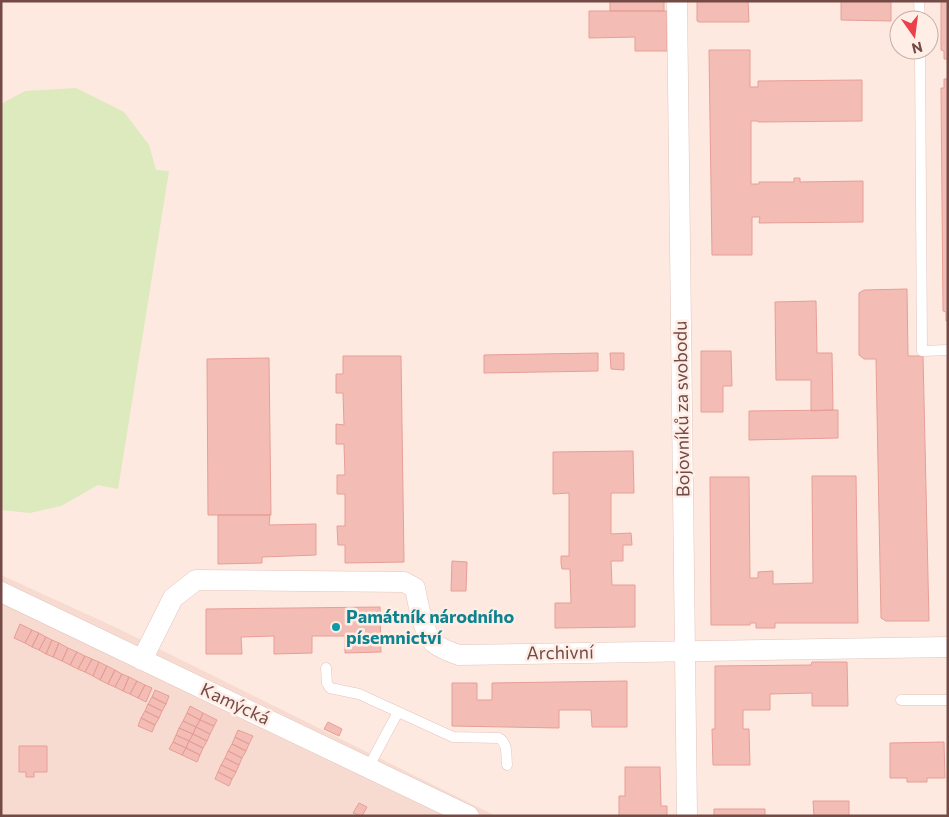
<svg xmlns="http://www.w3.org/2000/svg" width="949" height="817" font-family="Commissioner,sans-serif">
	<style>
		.residential { fill: #f7dbd0 }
		.garden { fill: #dceabe }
		.building { fill: #f3bdb6; stroke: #e69e96 }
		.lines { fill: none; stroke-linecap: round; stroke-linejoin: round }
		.service-casing { stroke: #e3c5be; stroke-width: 11 }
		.minor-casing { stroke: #e3c5be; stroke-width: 21 }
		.service { stroke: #fff; stroke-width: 10 }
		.minor { stroke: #fff; stroke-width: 20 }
		.culture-dot { fill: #0f9aa8; stroke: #ffeee6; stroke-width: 2 }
		.labels { text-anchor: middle; stroke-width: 5; stroke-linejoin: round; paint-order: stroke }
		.street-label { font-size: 18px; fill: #744a46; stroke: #ffeee6 }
		.culture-label { font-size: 18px; font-weight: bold; fill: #0d838f; stroke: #ffeee6; text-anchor: start }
	</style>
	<rect width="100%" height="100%" fill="#fde9df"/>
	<!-- residential -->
	<path class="residential" d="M1,575L117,628L496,816H1Z"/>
	<!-- garden -->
	<path class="garden" d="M76,88L124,112L149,145L156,170L169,171L118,489L98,485L61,506L30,513L1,510V104L25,91Z"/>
	<!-- building -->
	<path class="building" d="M610,1H664V11H610Z
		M697,1H748L749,22H699L697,21Z
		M841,1H891V21L841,20Z
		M941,1H948V59H944V51L941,50Z
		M589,11H667V51H635V37L589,38Z
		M709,50H750V87H758V81L862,80V121L758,122V121H751V184H759V182H794V178H800V182L863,181V222L759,223L760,217H752V255H712Z
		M944,79H948V321H946V312L943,311L941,88H944Z
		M907,289L908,356H923L929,621H886L881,618L876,359H864L859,355V293L864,290Z
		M816,301L817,353H832L833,410L811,411V380H776L775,302Z
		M701,351H731L732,386H723V412H701Z
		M598,353V371L484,373V355Z
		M610,353H624V370L611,369Z
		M343,356H401L404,562L345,563V545H338L337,526H345V494H337V475H345L344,444H336V424L344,425L343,393H336V374H343Z
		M269,358L271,515H208L207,359Z
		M838,410V438L749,440V411Z
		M633,451L634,493H611V534L631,533L632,545H623V561H611L612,585H635V627L555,628V603H571L570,569H562L561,563V556H569V493L553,494V452Z
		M812,476H856L858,623H775V628H756V623H750V625H711L710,477H749L750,578H758V572L773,571V584L813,583Z
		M218,515H270L269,525L316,524V555L262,557V563L218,564Z
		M452,561L467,562L466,591H451Z
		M380,607L381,652L345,653V636H312V653L274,654V636L241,637L242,654H206V609Z
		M20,624L32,630L25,643L14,638Z
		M32,630L39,633L32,647L25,643Z
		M39,633L46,637L39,650L32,647Z
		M46,637L52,640L46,654L39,650Z
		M52,640L59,643L53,657L46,654Z
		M59,643L68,648L62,661L53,657Z
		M68,648L77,652L70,665L62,661Z
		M77,652L85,656L78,669L70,665Z
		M85,656L92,659L85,672L78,669Z
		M92,659L99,662L93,676L85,672Z
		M99,662L107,666L100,680L93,676Z
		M812,662H847L848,706H812V693L770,694V710H743V729H749L750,765H713L712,729H715V666L811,665Z
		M107,666L115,670L108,684L100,680Z
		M115,670L122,674L115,687L108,684Z
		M122,674L129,677L123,691L115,687Z
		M129,677L137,681L130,694L123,691Z
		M137,681L145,685L138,698L130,694Z
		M627,681V727H592L591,710H559V728L452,726V683H477V700H492V683Z
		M145,685L152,688L146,702L138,698Z
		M155,690L169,696L166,704L152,697Z
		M152,697L166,704L162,711L148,704Z
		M148,704L162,711L159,718L145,711Z
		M190,706L203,713L200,720L187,713Z
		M145,711L159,718L155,725L141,718Z
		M187,713L200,720L196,727L183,721Z
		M203,713L217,720L214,726L200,720Z
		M141,718L155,725L152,732L138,726Z
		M200,720L214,726L210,734L196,727Z
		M183,721L196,727L193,734L179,728Z
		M328,722L342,729L339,736L324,729Z
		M196,727L210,734L207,741L193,734Z
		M179,728L193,734L189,741L176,735Z
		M238,730L253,736L249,744L235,737Z
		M193,734L207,741L203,748L189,741Z
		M176,735L189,741L186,748L173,742Z
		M235,737L249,744L246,751L232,744Z
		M189,741L203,748L200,755L186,748Z
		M173,742L186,748L182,755L169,749Z
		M944,742L945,778H927V782H907V778H890V743Z
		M232,744L246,751L242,758L228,751Z
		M19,746H47V772H34V777H26V772H19Z
		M186,748L200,755L197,762L182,755Z
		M228,751L242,758L239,765L225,758Z
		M225,758L239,765L236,772L221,765Z
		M221,765L236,772L232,779L218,772Z
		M625,767H660L661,806H667V816H619V796H625Z
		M218,772L232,779L229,786L215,779Z
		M813,801H849V816H814Z
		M359,803L367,807L362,816L353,813Z
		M714,809H765V816H714Z"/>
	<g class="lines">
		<!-- service casing -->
		<g class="service-casing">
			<path id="service" d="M919,1L920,20
				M920,50L922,351L948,350
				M326,668L327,683L330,688L359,694L453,737L499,738C508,743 506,755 507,765
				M901,700H948
				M368,768L398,712"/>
		</g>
		<!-- minor casing -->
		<g class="minor-casing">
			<path id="minor" d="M677,1L687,816
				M1,592L469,816
				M142,660L173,598L196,580L404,582L415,588C418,603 423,633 434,643C441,649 450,652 459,655L948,647"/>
		</g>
		<!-- service -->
		<use href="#service" class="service"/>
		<!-- minor -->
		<use href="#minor" class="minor"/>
	</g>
	<!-- markers -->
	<circle class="culture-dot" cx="336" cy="627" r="5"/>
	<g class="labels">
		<!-- street labels -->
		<g class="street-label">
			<text transform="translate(682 409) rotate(-91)" y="6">Bojovníků za svobodu</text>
			<text transform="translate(560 653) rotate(-1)" y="6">Archivní</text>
			<text transform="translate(235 704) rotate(25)" y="6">Kamýcká</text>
		</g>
		<!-- culture labels -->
		<g class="culture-label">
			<text x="346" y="623">Památník národního<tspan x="346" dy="21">písemnictví</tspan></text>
		</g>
	</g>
	<!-- border -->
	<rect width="949" height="817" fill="none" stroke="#744a46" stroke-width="5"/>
	<!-- north arrow -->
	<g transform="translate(914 35) rotate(166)"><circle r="24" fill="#ffeee6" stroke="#c7aca6"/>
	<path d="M0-4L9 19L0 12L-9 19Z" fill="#ec3f49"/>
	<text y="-8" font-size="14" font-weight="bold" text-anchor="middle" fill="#744a46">N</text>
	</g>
</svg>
